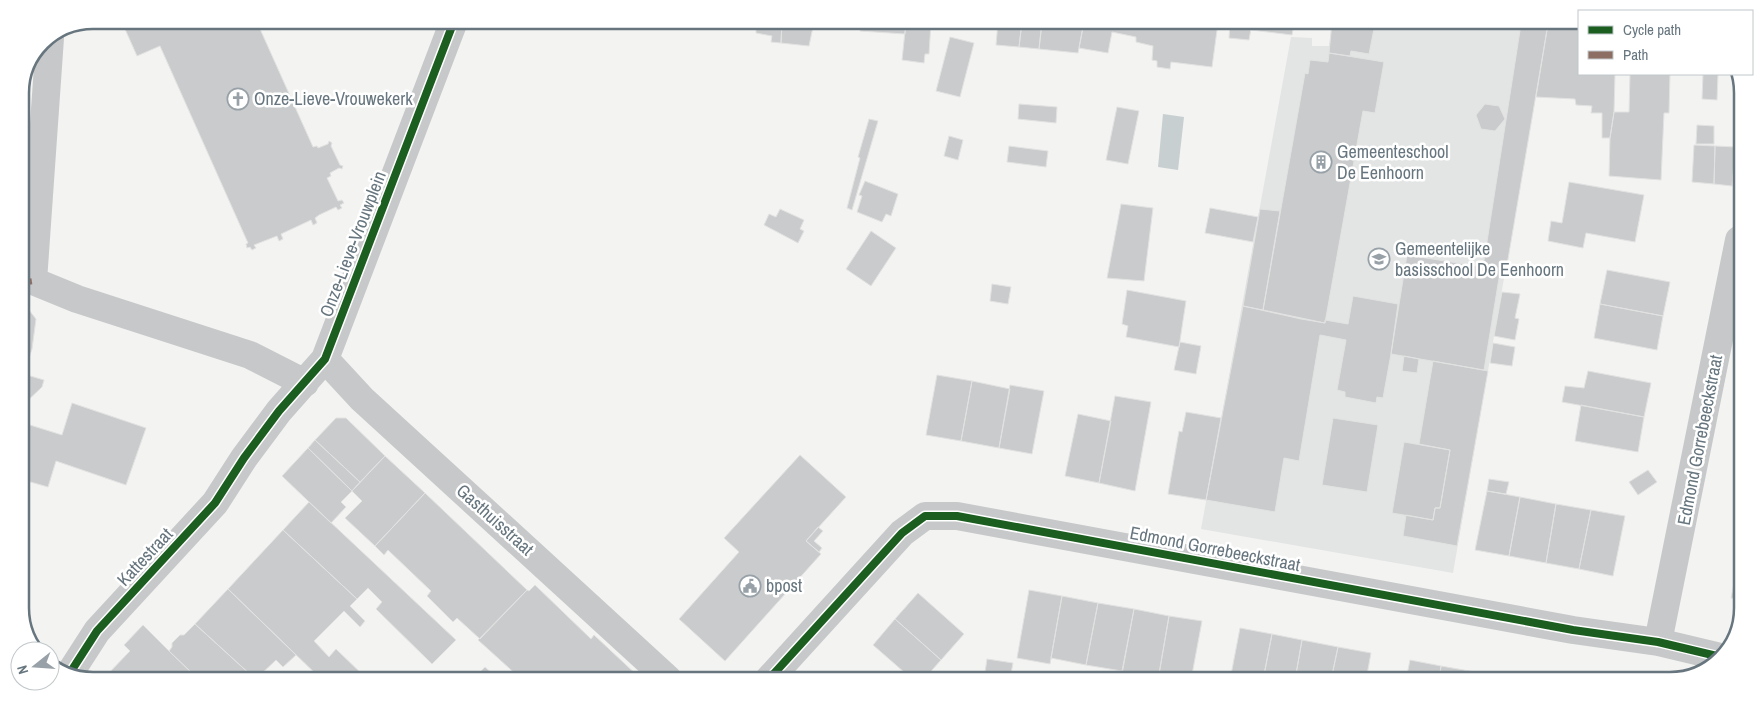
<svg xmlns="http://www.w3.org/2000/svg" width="1763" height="701" font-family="'Archivo Narrow',sans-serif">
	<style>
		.built { fill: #e3e4e4 }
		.water { fill: #c7cfd1 }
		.building { fill: #cacbcc; stroke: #e2e2e2 }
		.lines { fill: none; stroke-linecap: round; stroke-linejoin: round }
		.minor { stroke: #c7c8c9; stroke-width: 28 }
		.quiet { stroke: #8d6e63; stroke-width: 6; stroke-dasharray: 12 6; stroke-linecap: butt }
		.cycleway-casing { stroke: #fff; stroke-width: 11 }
		.cycleway { stroke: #1b5e20; stroke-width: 8 }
		.labels { text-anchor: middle; stroke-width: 5; stroke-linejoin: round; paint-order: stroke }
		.poi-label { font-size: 18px; fill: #66757e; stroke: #fff; text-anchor: start }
		.street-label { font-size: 18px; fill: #66757e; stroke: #fff }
		.rim { fill: none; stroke: #66757e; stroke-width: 2.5 }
	</style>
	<rect width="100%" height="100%" fill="#f3f3f2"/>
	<!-- built -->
	<path class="built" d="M1332,23L1548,24L1453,573L1201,529L1291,37L1312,38V46H1329Z"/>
	<!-- water -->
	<path class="water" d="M1163,114L1184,117L1178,170L1158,167Z"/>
	<!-- building -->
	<path class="building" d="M121,20H256L313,147L317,146L318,148L328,144L329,141L332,143L331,146L340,165L343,166L342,169L339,168L330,173L331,176L327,178L338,201L342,200L344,203L340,205L342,208L338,210L336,207L319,215L315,218L317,223L313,225L311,220L281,234L283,239L279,241L277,236L254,245L256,248L252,250L250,247L247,248L246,244L248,243L160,46L137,56Z
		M581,21H596L593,27Z
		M756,22H782L781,43L771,42L772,36L756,33Z
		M782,22H814L809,46L781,43Z
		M861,22H906L905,34L860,31Z
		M906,22H931L929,54H925L924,63L902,60Z
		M998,22H1022L1019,47L996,45Z
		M1022,22H1042L1039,49L1019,47Z
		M1042,22H1084L1078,53L1039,49Z
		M1084,22L1218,23L1212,67L1171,62L1170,69L1157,67V61L1152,60L1153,46L1136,42V37L1112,32L1108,53L1079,48Z
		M1230,23H1252L1249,40L1229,38Z
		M1252,23H1294L1292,35L1251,30Z
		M1332,23H1397L1396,28L1375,24L1369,54L1351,51L1350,56L1329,53Z
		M1521,24H1548L1506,271L1505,273L1500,272L1484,370L1391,354L1407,255L1483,267Z
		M1548,24H1579V74H1615L1614,112L1610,138H1602V113H1591L1592,106L1576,105L1575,99L1536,97Z
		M950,37L974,43L960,97L936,91Z
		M1329,53L1384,62L1375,113L1363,111L1325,323L1263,310L1305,73L1308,74L1310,60L1328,62Z
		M1630,74H1670L1669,113H1664L1661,180L1609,176L1610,138L1614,112H1629Z
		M1703,74H1718L1717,100L1702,99Z
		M1019,104L1057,107L1056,123L1018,119Z
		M1485,104L1499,106L1505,119L1495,131L1481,129L1476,115Z
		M1117,107L1139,111L1128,164L1106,160Z
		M869,119L878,121L852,210L847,208L860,158L858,157Z
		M1697,125L1714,126V144H1696Z
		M949,136L963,140L958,160L944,156Z
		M1694,145L1715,146L1714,184L1692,182Z
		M1009,146L1048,151L1046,167L1007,162Z
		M1715,146L1735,147L1732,186L1714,184Z
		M865,181L898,194L891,216L886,214L882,222L857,212L862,196L859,195Z
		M1569,182L1644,195L1635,242L1586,233L1583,248L1548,241L1551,221L1562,223Z
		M1121,204L1153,208L1144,281L1107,278Z
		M1210,208L1258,217L1253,242L1205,233Z
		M780,209L804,220L800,229L804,231L798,243L764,225L769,214L776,217Z
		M1260,209L1280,211L1263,310L1243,306Z
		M871,231L896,248L871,286L846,269Z
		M1607,270L1670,282L1663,316L1600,304Z
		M992,284L1011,287L1008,304L990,301Z
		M1127,290L1186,301L1179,347L1126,337L1128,326L1122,324Z
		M1502,292L1520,294L1515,318L1519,319L1515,340L1494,336Z
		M1353,296L1398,304L1391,354L1383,398L1377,397L1376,403L1345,397V392L1337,390L1346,340L1320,335L1299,461L1284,458L1275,512L1206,500L1243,306L1301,319L1325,323V320L1348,324Z
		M1600,304L1663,316L1657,350L1594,338Z
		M20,310H29L36,319L32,349L24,373H20Z
		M1180,342L1201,346L1196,374L1174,370Z
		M1493,343L1515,347L1512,366L1490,363Z
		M1404,356L1419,359L1417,373L1402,371Z
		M1433,361L1488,371L1457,546L1403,536L1406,515L1433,520L1435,508H1440L1450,450L1419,444Z
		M1588,371L1651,383L1644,417L1562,402L1565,386L1584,388Z
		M20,373L44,380L42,387L23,405L20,414Z
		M937,375L972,381L961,441L926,435Z
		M972,381L1010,389L999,448L961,441Z
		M1010,385L1044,391L1032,454L999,448Z
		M1115,396L1151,402L1135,491L1099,483Z
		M72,403L146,428L126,485L56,461L48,487L20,479V454L30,425L62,435Z
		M1581,405L1644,417L1638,452L1575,441Z
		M1186,412L1221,418L1206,500L1168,494L1179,431L1182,432Z
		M1078,414L1111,421L1099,483L1065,476Z
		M336,418H346L385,456L360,482L315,440Z
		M1333,418L1378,425L1367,492L1322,485Z
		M315,440L360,482L352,491L308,448Z
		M1404,442L1450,450L1440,508H1435L1433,520L1392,513Z
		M308,448L352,491L341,502L346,507L331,523L282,476Z
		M800,455L846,497L806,541L821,554L725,661L679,619L739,552L724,538Z
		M385,456L425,493L375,546L345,518L362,501L352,491Z
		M1648,470L1657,482L1638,495L1629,482Z
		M1489,479L1509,482L1506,494L1487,491Z
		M1487,491L1520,497L1509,556L1475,550Z
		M425,493L527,590L480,639L457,618L453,622L427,596L431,591L388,550L384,555L375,546Z
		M1520,497L1556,504L1546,563L1509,556Z
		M309,502L456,640L432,664L376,609L382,602L368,588L357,599L283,530Z
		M1556,504L1591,510L1579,569L1546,563Z
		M1591,510L1625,516L1613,576L1579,569Z
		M818,527L823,531L814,541L822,548L819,552L806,541Z
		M283,530L357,599L350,606L365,621L360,627L344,611L314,641L329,657L336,649L366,678H320L228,589Z
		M1740,554L1739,599L1731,598Z
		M535,585L591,639L594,635L640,678H520L478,640L527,590L529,591Z
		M228,589L296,655L283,667L276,660L258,677H253L195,624Z
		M1029,590L1062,596L1050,664L1017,658Z
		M918,593L964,634L941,660L895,619Z
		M1062,596L1098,603L1086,665L1051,658Z
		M1098,603L1134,609L1122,671L1086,665Z
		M1134,609L1169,616L1158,680L1122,674Z
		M1169,616L1202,621L1191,680H1158Z
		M895,619L941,660L924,679H912L873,645Z
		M195,624L253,677H196L169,651L172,647V643L180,635H184Z
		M143,625L169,651L196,677H105L130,651L124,645Z
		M1240,628L1272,634L1263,680H1230Z
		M1272,634L1302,640L1295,680H1263Z
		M1302,640L1338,647L1331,680H1295Z
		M1338,647L1371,653L1366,680H1331Z
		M987,659L1013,663L1010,679H984Z
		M1410,660L1441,666L1439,680H1406Z
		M1441,666L1475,672L1473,681L1439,680Z
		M485,667L497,678H474Z
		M1475,672L1507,678L1506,681H1473Z"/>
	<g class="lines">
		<!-- minor -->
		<path class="minor" d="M33,281L77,299L250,355L305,383
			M33,281L50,38
			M325,359L362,399L668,679
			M1658,642L1739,240L1742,238
			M68,676L97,631L215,503L244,458L279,411L325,359L454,21
			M769,679L902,533L925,516H957L1573,630L1658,642L1721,657"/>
		<!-- quiet -->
		<path class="quiet" d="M20,283L33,281"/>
		<!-- cycleway casing -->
		<g class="cycleway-casing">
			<path id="cycleway" d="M68,676L97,631L215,503L244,458L279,411L325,359L454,21
				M769,679L902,533L925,516H957L1573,630L1658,642L1721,657"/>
		</g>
		<!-- cycleway -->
		<use href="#cycleway" class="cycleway"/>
	</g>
	<!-- icons -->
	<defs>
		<g id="church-ring" transform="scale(1.125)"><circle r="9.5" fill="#fff" stroke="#97a1a7" stroke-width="1.5"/><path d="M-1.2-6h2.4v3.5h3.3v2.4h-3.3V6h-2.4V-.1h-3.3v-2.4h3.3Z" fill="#97a1a7"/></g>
		<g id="building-ring" transform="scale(1.125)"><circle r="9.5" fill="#fff" stroke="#97a1a7" stroke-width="1.5"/><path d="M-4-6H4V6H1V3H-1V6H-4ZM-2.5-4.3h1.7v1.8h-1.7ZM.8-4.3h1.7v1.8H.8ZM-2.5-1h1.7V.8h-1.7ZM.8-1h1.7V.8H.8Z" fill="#97a1a7"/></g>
		<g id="school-ring" transform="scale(1.125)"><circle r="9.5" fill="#fff" stroke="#97a1a7" stroke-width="1.5"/><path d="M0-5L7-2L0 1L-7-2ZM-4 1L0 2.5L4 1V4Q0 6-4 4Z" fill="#97a1a7"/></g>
		<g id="civic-ring" transform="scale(1.125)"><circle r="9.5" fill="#fff" stroke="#97a1a7" stroke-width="1.5"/><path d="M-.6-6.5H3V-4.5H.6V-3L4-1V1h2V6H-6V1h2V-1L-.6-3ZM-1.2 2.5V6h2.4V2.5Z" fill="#97a1a7"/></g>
	</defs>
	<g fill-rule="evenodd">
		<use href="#church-ring" x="238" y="99"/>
		<use href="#building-ring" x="1321" y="162"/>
		<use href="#school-ring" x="1379" y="259"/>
		<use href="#civic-ring" x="750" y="586"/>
	</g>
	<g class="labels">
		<!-- poi labels -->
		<g class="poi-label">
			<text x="254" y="105">Onze-Lieve-Vrouwekerk</text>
			<text x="1337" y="158">Gemeenteschool<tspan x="1337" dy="21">De Eenhoorn</tspan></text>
			<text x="1395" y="255">Gemeentelijke<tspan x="1395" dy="21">basisschool De Eenhoorn</tspan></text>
			<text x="766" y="592">bpost</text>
		</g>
		<!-- street labels -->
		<g class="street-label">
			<text transform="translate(353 244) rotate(-69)" y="6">Onze-Lieve-Vrouwplein</text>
			<text transform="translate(1700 440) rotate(-79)" y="6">Edmond Gorrebeeckstraat</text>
			<text transform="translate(495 520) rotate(42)" y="6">Gasthuisstraat</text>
			<text transform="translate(1215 549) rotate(11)" y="6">Edmond Gorrebeeckstraat</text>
			<text transform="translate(145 557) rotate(-47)" y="6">Kattestraat</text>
		</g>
	</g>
	<!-- crop -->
	<path d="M0 0H1763V701H0ZM93 29H1670A64 64 0 0 1 1734 93V608A64 64 0 0 1 1670 672H93A64 64 0 0 1 29 608V93A64 64 0 0 1 93 29Z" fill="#fff" fill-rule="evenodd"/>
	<path class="rim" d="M93 29H1670A64 64 0 0 1 1734 93V608A64 64 0 0 1 1670 672H93A64 64 0 0 1 29 608V93A64 64 0 0 1 93 29Z"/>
	<!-- legend -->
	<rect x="1578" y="10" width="175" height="65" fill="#ffffff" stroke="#c2c8cb"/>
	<rect x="1588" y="26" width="25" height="8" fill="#1b5e20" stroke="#c2c8cb"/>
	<text x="1623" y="35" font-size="15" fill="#66757e">Cycle path</text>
	<rect x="1588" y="51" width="25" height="8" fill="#8d6e63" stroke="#c2c8cb"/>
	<text x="1623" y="60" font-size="15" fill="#66757e">Path</text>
	<!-- north arrow -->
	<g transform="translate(35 666) rotate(253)"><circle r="24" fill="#ffffff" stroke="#c2c8cb"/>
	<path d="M0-4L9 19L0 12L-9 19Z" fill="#97a1a7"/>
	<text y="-8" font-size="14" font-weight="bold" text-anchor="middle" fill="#66757e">N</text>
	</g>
</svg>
